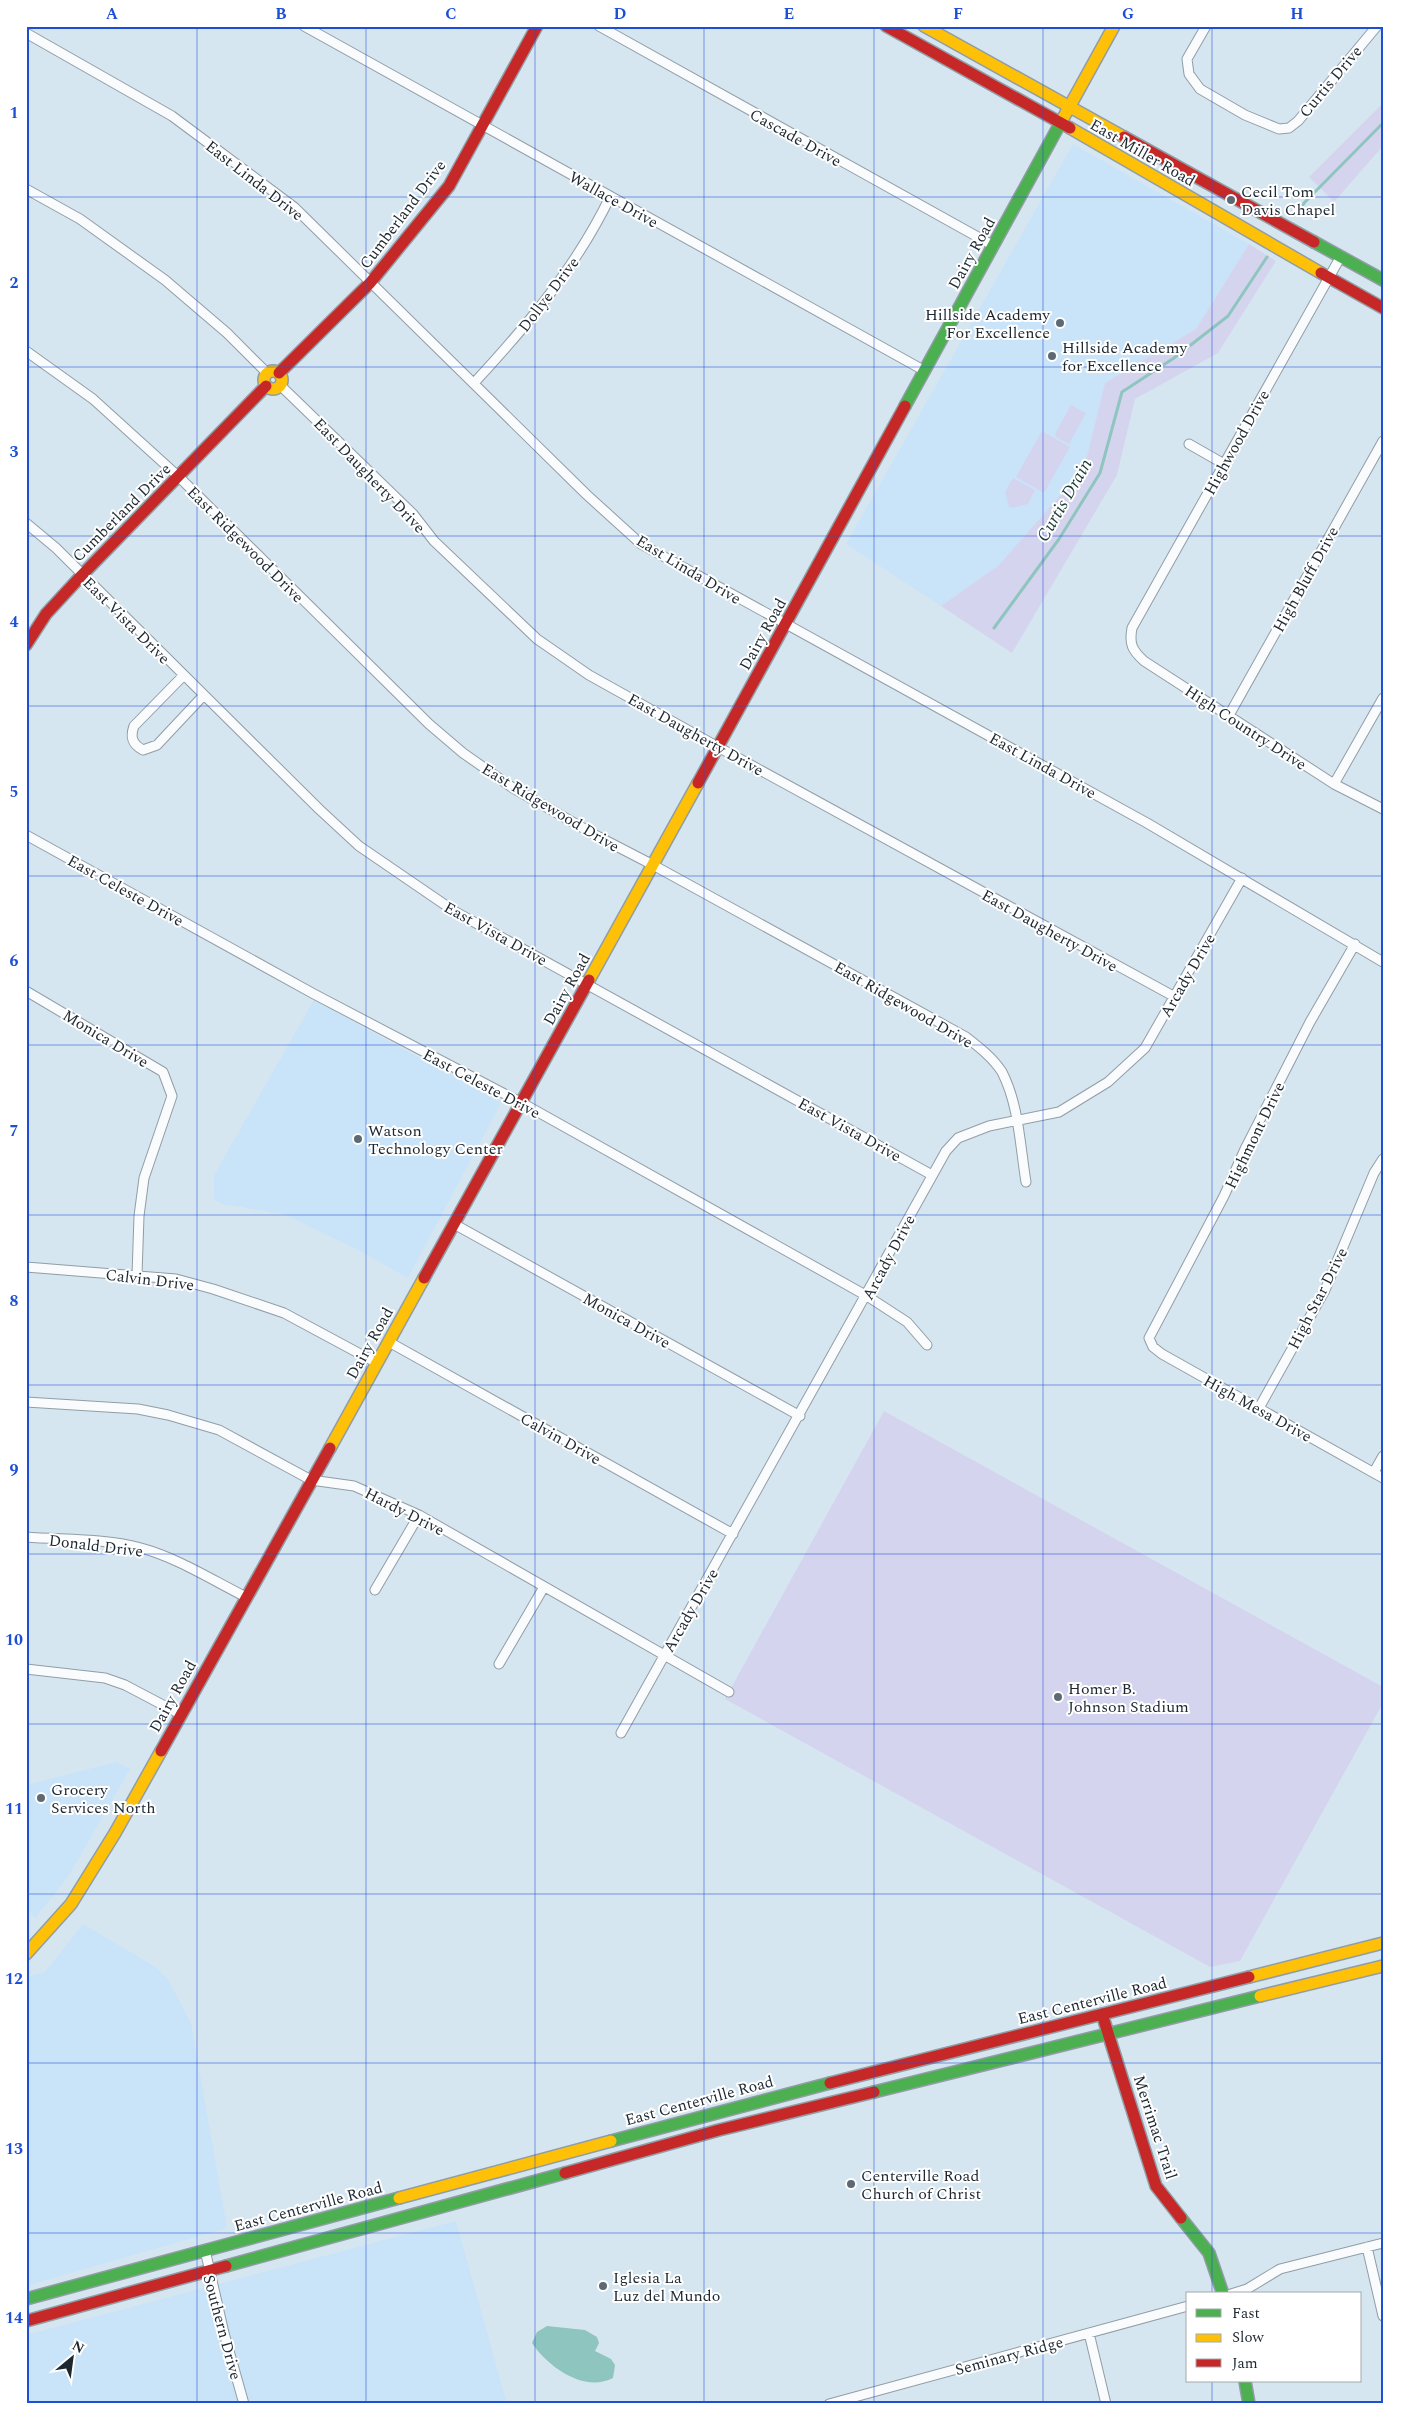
<svg xmlns="http://www.w3.org/2000/svg" width="1409" height="2430" font-family="Spectral,serif">
	<style>
		.built { fill: #c9e3f8 }
		.green { fill: #d5d4ef }
		.water { fill: #8fc5bf }
		.lines { fill: none; stroke-linecap: round; stroke-linejoin: round }
		.stream { stroke: #8fc5bf; stroke-width: 3 }
		.street-casing { stroke: #919da5; stroke-width: 11 }
		.fast-casing { stroke: #919da5; stroke-width: 14 }
		.slow-casing { stroke: #919da5; stroke-width: 14 }
		.jam-casing { stroke: #919da5; stroke-width: 14 }
		.street { stroke: #f9fbfd; stroke-width: 9 }
		.fast { stroke: #4caf50; stroke-width: 11 }
		.slow { stroke: #ffc107; stroke-width: 11 }
		.jam { stroke: #c62828; stroke-width: 11 }
		.grid { fill: none; stroke: #1d4ed8; stroke-width: 1; stroke-opacity: 0.55 }
		.poi-dot { fill: #5d6a74; stroke: #fff; stroke-width: 2 }
		.labels { text-anchor: middle; stroke-width: 4; stroke-linejoin: round; paint-order: stroke }
		.street-label { font-size: 16px; fill: #1c2730; stroke: #fff }
		.poi-label { font-size: 16px; fill: #1c2730; stroke: #fff; text-anchor: start }
		.water-label { font-size: 18px; font-style: italic; fill: #193b35; stroke: #fff }
		.neatline { fill: none; stroke: #1d4ed8; stroke-width: 2 }
		.grid-label { font-size: 16px; text-anchor: middle; font-weight: bold; fill: #1d4ed8 }
	</style>
	<rect width="100%" height="100%" fill="#d6e6f1"/>
	<!-- built -->
	<path class="built" d="M1073,144L1249,244L1196,329L1105,383L1087,456L1071,483L999,565L941,606L846,544Z
		M314,1000L501,1103L408,1278L358,1250L284,1214L222,1204L214,1199V1175Z
		M116,1762L130,1769L68,1877L35,1918L26,1907V1774L30,1784Z
		M83,1924L154,1966L167,1978L191,2023L227,2228L26,2286V1977L45,1972Z
		M456,2221L507,2404H26V2335Z"/>
	<!-- green -->
	<path class="green" d="M1383,103V146L1334,202L1309,177Z
		M1249,244L1276,261L1218,353L1135,399L1117,475L1012,653L941,606L999,565L1071,483L1087,456L1105,383L1196,329Z
		M1071,405L1086,413L1069,444L1056,437L1055,434Z
		M1042,431L1070,447L1044,493L1016,477Z
		M1013,478L1035,490L1028,504L1012,508L1009,507L1005,492Z
		M884,1411L1383,1687V1703L1240,1961L1210,1967L725,1699Z"/>
	<!-- water -->
	<path class="water" d="M547,2326L585,2330L597,2337L599,2343L595,2351L611,2359L615,2365L613,2378C584,2393 548,2367 532,2343L537,2332Z"/>
	<g class="lines">
		<!-- stream -->
		<path class="stream" d="M1296,214L1305,202L1383,123
			M994,628L1059,539L1100,473L1122,392L1174,358L1228,316L1267,257"/>
		<!-- street casing -->
		<g class="street-casing">
			<path id="street" d="M304,26L925,371
				M599,26L994,246
				M1206,26L1187,59L1189,74L1200,89L1245,115L1279,129L1289,128L1298,121L1377,26
				M26,33L172,116L294,207L587,495L641,544L1147,823L1383,962
				M26,189L80,219L165,280L227,333L267,373
				M1341,256L1132,628C1129,644 1132,650 1144,661L1334,784L1383,809
				M26,351L93,399L179,477L429,724L463,753L513,788L597,836L653,865L966,1037C979,1047 993,1058 1002,1072C1019,1105 1020,1146 1026,1182
				M474,383C527,326 576,267 610,197
				M280,385L413,514L434,541L537,639L589,675L718,747L1175,997
				M1189,444L1224,464
				M26,523L56,548L319,809L359,846L454,911L932,1175
				M183,676L134,726C130,737 132,744 143,750L157,745L203,696
				M1228,717L1383,441
				M1334,784L1383,698
				M26,835L314,994L522,1103L867,1296L907,1322L927,1345
				M1355,944L1310,1022L1245,1149L1224,1196L1149,1338L1153,1347L1162,1354L1383,1478
				M26,991L163,1072L172,1096L144,1178L139,1216L137,1275
				M454,1224L800,1416
				M26,1267L176,1279L213,1289L284,1313L377,1363
				M389,1342L733,1534
				M26,1402L138,1409L168,1415L219,1430L311,1480L354,1486L419,1515L729,1692
				M1259,1408L1325,1290L1374,1173L1383,1159
				M1374,1472L1383,1456
				M26,1537C64,1540 105,1538 141,1548C178,1558 212,1580 246,1597
				M375,1590L419,1515
				M499,1664L544,1587
				M26,1669L105,1678L125,1685L180,1714
				M621,1733L946,1151L958,1138L989,1126L1059,1112L1108,1082L1145,1048L1242,878
				M1367,2247L1383,2316
				M205,2250L224,2333L244,2404
				M1231,2294L1247,2289L1280,2269L1383,2243
				M1089,2333L1106,2404
				M829,2404L1188,2306"/>
		</g>
		<!-- fast casing -->
		<g class="fast-casing">
			<path id="fast" d="M1314,242L1383,280
				M905,406L1061,122
				M874,2092L1260,1996
				M611,2141L830,2083
				M1181,2218L1209,2253L1223,2294
				M226,2266L565,2173
				M26,2299L399,2198
				M1245,2381L1249,2404"/>
		</g>
		<!-- slow casing -->
		<g class="slow-casing">
			<path id="slow" d="M924,26L1124,137
				M1061,122L1114,26
				M1070,128L1321,273
				M264 380a9 9 0 1 1 18 0a9 9 0 1 1-18 0Z
				M589,980L698,783
				M330,1448L424,1278
				M26,1954L71,1904L115,1833L161,1751
				M1249,1977L1383,1943
				M1260,1996L1383,1966
				M399,2198L611,2141"/>
		</g>
		<!-- jam casing -->
		<g class="jam-casing">
			<path id="jam" d="M886,26L1070,128
				M1124,137L1314,242
				M1321,273L1383,308
				M279,373L370,283L449,186L537,26
				M26,645L46,614L82,575L266,386
				M698,783L905,406
				M424,1278L589,980
				M161,1751L330,1448
				M1102,2014L1156,2186L1181,2218
				M830,2083L1249,1977
				M565,2173L719,2130L874,2092
				M26,2321L226,2266"/>
		</g>
		<!-- street -->
		<use href="#street" class="street"/>
		<!-- fast -->
		<use href="#fast" class="fast"/>
		<!-- slow -->
		<use href="#slow" class="slow"/>
		<!-- jam -->
		<use href="#jam" class="jam"/>
	</g>
	<!-- grid -->
	<path class="grid" d="M197,26V2404M366,26V2404M535,26V2404M704,26V2404M874,26V2404M1043,26V2404M1212,26V2294M26,197H1383M26,367H1383M26,536H1383M26,706H1383M26,876H1383M26,1045H1383M26,1215H1383M26,1385H1383M26,1554H1383M26,1724H1383M26,1894H1383M26,2063H1383M26,2233H1383M1212,2381V2404"/>
	<!-- markers -->
	<g class="poi-dot">
		<circle cx="1231" cy="200" r="5"/>
		<circle cx="1060" cy="323" r="5"/>
		<circle cx="1052" cy="356" r="5"/>
		<circle cx="358" cy="1139" r="5"/>
		<circle cx="1058" cy="1697" r="5"/>
		<circle cx="41" cy="1798" r="5"/>
		<circle cx="851" cy="2184" r="5"/>
		<circle cx="603" cy="2286" r="5"/>
	</g>
	<g class="labels">
		<!-- street labels -->
		<g class="street-label">
			<text transform="translate(1330 81) rotate(-50)" y="6">Curtis Drive</text>
			<text transform="translate(796 137) rotate(29)" y="6">Cascade Drive</text>
			<text transform="translate(1143 152) rotate(30)" y="6">East Miller Road</text>
			<text transform="translate(255 180) rotate(38)" y="6">East Linda Drive</text>
			<text transform="translate(614 199) rotate(29)" y="6">Wallace Drive</text>
			<text transform="translate(402 214) rotate(-53)" y="6">Cumberland Drive</text>
			<text transform="translate(971 253) rotate(-61)" y="6">Dairy Road</text>
			<text transform="translate(548 294) rotate(-53)" y="6">Dollye Drive</text>
			<text transform="translate(1236 442) rotate(-61)" y="6">Highwood Drive</text>
			<text transform="translate(370 475) rotate(46)" y="6">East Daugherty Drive</text>
			<text transform="translate(121 512) rotate(-45)" y="6">Cumberland Drive</text>
			<text transform="translate(246 544) rotate(45)" y="6">East Ridgewood Drive</text>
			<text transform="translate(689 569) rotate(31)" y="6">East Linda Drive</text>
			<text transform="translate(1305 579) rotate(-61)" y="6">High Bluff Drive</text>
			<text transform="translate(127 620) rotate(45)" y="6">East Vista Drive</text>
			<text transform="translate(762 634) rotate(-61)" y="6">Dairy Road</text>
			<text transform="translate(1246 727) rotate(33)" y="6">High Country Drive</text>
			<text transform="translate(696 734) rotate(29)" y="6">East Daugherty Drive</text>
			<text transform="translate(1043 765) rotate(29)" y="6">East Linda Drive</text>
			<text transform="translate(551 807) rotate(31)" y="6">East Ridgewood Drive</text>
			<text transform="translate(126 890) rotate(29)" y="6">East Celeste Drive</text>
			<text transform="translate(1050 930) rotate(29)" y="6">East Daugherty Drive</text>
			<text transform="translate(496 933) rotate(29)" y="6">East Vista Drive</text>
			<text transform="translate(1187 975) rotate(-60)" y="6">Arcady Drive</text>
			<text transform="translate(566 989) rotate(-61)" y="6">Dairy Road</text>
			<text transform="translate(904 1004) rotate(30)" y="6">East Ridgewood Drive</text>
			<text transform="translate(106 1038) rotate(31)" y="6">Monica Drive</text>
			<text transform="translate(482 1083) rotate(28)" y="6">East Celeste Drive</text>
			<text transform="translate(850 1129) rotate(29)" y="6">East Vista Drive</text>
			<text transform="translate(1254 1135) rotate(-64)" y="6">Highmont Drive</text>
			<text transform="translate(888 1257) rotate(-62)" y="6">Arcady Drive</text>
			<text transform="translate(150 1279) rotate(7)" y="6">Calvin Drive</text>
			<text transform="translate(1317 1298) rotate(-63)" y="6">High Star Drive</text>
			<text transform="translate(627 1320) rotate(29)" y="6">Monica Drive</text>
			<text transform="translate(369 1343) rotate(-61)" y="6">Dairy Road</text>
			<text transform="translate(1258 1408) rotate(29)" y="6">High Mesa Drive</text>
			<text transform="translate(561 1438) rotate(29)" y="6">Calvin Drive</text>
			<text transform="translate(405 1511) rotate(27)" y="6">Hardy Drive</text>
			<text transform="translate(96 1545) rotate(7)" y="6">Donald Drive</text>
			<text transform="translate(690 1610) rotate(-60)" y="6">Arcady Drive</text>
			<text transform="translate(172 1696) rotate(-61)" y="6">Dairy Road</text>
			<text transform="translate(1092 2000) rotate(-14)" y="6">East Centerville Road</text>
			<text transform="translate(699 2100) rotate(-15)" y="6">East Centerville Road</text>
			<text transform="translate(1156 2127) rotate(72)" y="6">Merrimac Trail</text>
			<text transform="translate(308 2206) rotate(-15)" y="6">East Centerville Road</text>
			<text transform="translate(223 2327) rotate(75)" y="6">Southern Drive</text>
			<text transform="translate(1009 2355) rotate(-15)" y="6">Seminary Ridge</text>
		</g>
		<!-- poi labels -->
		<g class="poi-label">
			<text x="1241" y="197">Cecil Tom<tspan x="1241" dy="18">Davis Chapel</tspan></text>
			<text x="1050" y="320" text-anchor="end">Hillside Academy<tspan x="1050" dy="18">For Excellence</tspan></text>
			<text x="1062" y="353">Hillside Academy<tspan x="1062" dy="18">for Excellence</tspan></text>
			<text x="368" y="1136">Watson<tspan x="368" dy="18">Technology Center</tspan></text>
			<text x="1068" y="1694">Homer B.<tspan x="1068" dy="18">Johnson Stadium</tspan></text>
			<text x="51" y="1795">Grocery<tspan x="51" dy="18">Services North</tspan></text>
			<text x="861" y="2181">Centerville Road<tspan x="861" dy="18">Church of Christ</tspan></text>
			<text x="613" y="2283">Iglesia La<tspan x="613" dy="18">Luz del Mundo</tspan></text>
		</g>
		<!-- water labels -->
		<g class="water-label">
			<text transform="translate(1064 500) rotate(-60)" y="6">Curtis Drain</text>
		</g>
	</g>
	<!-- border -->
	<rect width="1409" height="2430" fill="none" stroke="#ffffff" stroke-width="55"/>
	<!-- legend -->
	<rect x="1186" y="2292" width="175" height="90" fill="#ffffff" stroke="#a4a9ac"/>
	<rect x="1196" y="2309" width="25" height="8" fill="#4caf50" stroke="#a4a9ac"/>
	<text x="1232" y="2318" font-size="15" fill="#1c2730">Fast</text>
	<rect x="1196" y="2334" width="25" height="8" fill="#ffc107" stroke="#a4a9ac"/>
	<text x="1232" y="2342" font-size="15" fill="#1c2730">Slow</text>
	<rect x="1196" y="2359" width="25" height="8" fill="#c62828" stroke="#a4a9ac"/>
	<text x="1232" y="2368" font-size="15" fill="#1c2730">Jam</text>
	<!-- north arrow -->
	<g transform="translate(72 2358) rotate(29)" stroke="#ffffff" stroke-width="4" paint-order="stroke">
	<path d="M0-4L9 19L0 12L-9 19Z" fill="#1c2730"/>
	<text y="-8" font-size="14" font-weight="bold" text-anchor="middle" fill="#1c2730">N</text>
	</g>
	<rect x="28" y="28" width="1354" height="2374" class="neatline"/>
	<g class="grid-label">
		<text x="112" y="19">A</text>
		<text x="281" y="19">B</text>
		<text x="451" y="19">C</text>
		<text x="620" y="19">D</text>
		<text x="789" y="19">E</text>
		<text x="958" y="19">F</text>
		<text x="1128" y="19">G</text>
		<text x="1297" y="19">H</text>
		<text x="14" y="118">1</text>
		<text x="14" y="288">2</text>
		<text x="14" y="457">3</text>
		<text x="14" y="627">4</text>
		<text x="14" y="797">5</text>
		<text x="14" y="966">6</text>
		<text x="14" y="1136">7</text>
		<text x="14" y="1306">8</text>
		<text x="14" y="1475">9</text>
		<text x="14" y="1645">10</text>
		<text x="14" y="1814">11</text>
		<text x="14" y="1984">12</text>
		<text x="14" y="2154">13</text>
		<text x="14" y="2323">14</text>
	</g>
</svg>
